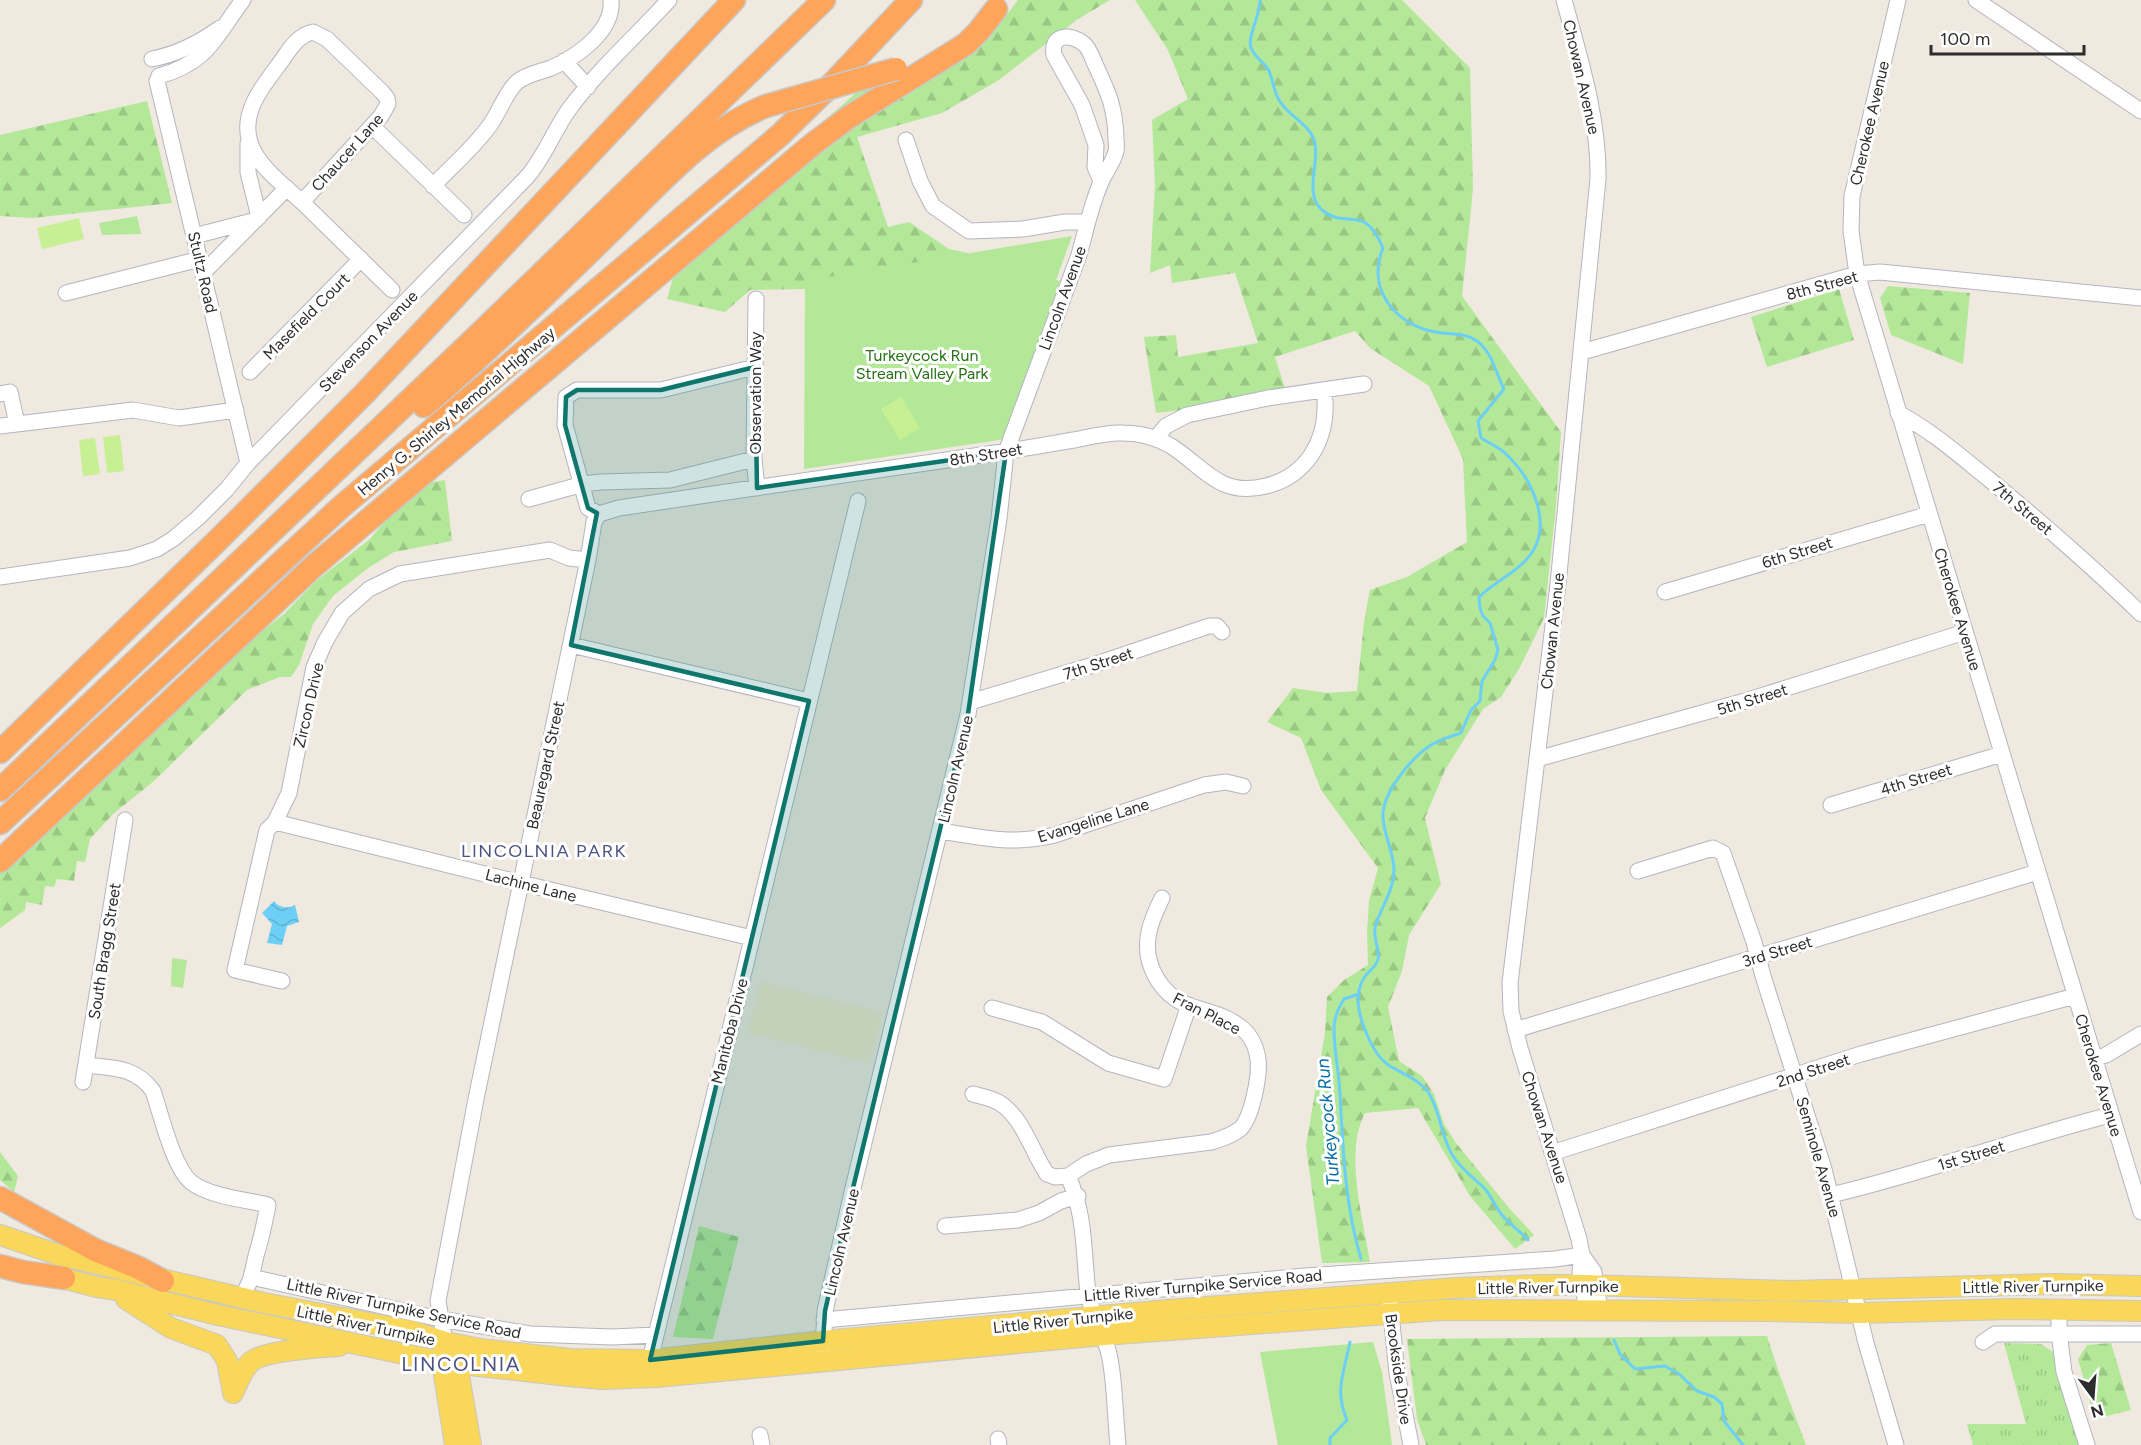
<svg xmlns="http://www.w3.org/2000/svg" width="2141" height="1445" font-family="Figtree,sans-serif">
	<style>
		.education { fill: #f1e7ce }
		.grass { fill: url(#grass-tufts) }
		.forest { fill: url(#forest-firs) }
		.park { fill: #b3e899 }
		.pitch { fill: #c7f095 }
		.water { fill: url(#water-waves) }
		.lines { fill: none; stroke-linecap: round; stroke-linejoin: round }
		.stream { stroke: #6dcff6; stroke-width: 3 }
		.minor-casing { stroke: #b3b5c1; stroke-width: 17 }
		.major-casing { stroke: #c8c8c8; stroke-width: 22 }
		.highway-casing { stroke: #c8c8c8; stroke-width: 25 }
		.minor { stroke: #fff; stroke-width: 15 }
		.major { stroke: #f9d75a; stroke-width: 20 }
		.highway { stroke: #ffa55b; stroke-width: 22 }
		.highway-bridge-casing { stroke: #c8c8c8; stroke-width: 25; stroke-linecap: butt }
		.highway-bridge { stroke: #ffa55b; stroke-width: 22 }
		.marked { fill: #0f766e; fill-opacity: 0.2; stroke: #0f766e; stroke-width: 4.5; stroke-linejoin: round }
		.labels { text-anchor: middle; stroke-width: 6; stroke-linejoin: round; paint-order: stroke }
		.street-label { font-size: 16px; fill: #2d2d2d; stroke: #fff }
		.park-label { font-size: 16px; fill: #277117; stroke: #fff }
		.neighbourhood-label { font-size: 18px; letter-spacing: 1.5px; fill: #4a5382; stroke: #fff }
		.water-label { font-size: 18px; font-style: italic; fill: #056ea9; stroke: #fff }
		.quarter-label { font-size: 20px; letter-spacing: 1.5px; fill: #4a5382; stroke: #fff }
	</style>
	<defs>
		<pattern id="grass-tufts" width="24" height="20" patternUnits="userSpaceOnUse" patternTransform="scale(1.5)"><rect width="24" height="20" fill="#b3e899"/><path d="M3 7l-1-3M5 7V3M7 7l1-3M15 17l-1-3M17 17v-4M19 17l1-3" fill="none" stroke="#9ac784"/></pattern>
		<pattern id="forest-firs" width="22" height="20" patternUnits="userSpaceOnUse" patternTransform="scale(1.5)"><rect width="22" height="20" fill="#b3e899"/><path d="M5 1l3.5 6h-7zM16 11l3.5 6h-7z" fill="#9ac784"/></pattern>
		<pattern id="water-waves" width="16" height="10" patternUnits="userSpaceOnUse" patternTransform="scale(1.5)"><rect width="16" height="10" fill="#6dcff6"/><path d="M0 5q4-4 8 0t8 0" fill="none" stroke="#5fb2d3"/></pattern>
	</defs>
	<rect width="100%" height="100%" fill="#efe9df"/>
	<!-- education -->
	<path class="education" d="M760,981L883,1012L869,1063L747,1033Z"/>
	<!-- grass -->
	<path class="grass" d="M2004,1343L2041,1344L2053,1352L2079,1445H1973L1967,1424H2026Z"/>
	<!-- forest -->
	<path class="forest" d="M1018,0H1110L1078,19L999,80L942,113L857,137L888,227L909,222L949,249L968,253L966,271L827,291L804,289L750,290L725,312L667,299L682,246L857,92L897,78L983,39L1005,17Z
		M1135,0H1402L1470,68L1473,189L1462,296L1561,432L1556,505L1544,618L1519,669L1501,697L1483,709L1445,770L1425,818L1441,884L1409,935L1402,971L1388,1007L1399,1061L1422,1076L1434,1094L1444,1124L1456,1143L1509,1208L1534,1235L1515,1249L1470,1196L1418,1108L1365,1113C1344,1153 1363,1218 1370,1262L1322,1263L1306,1146L1325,1033L1327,997L1344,980L1368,965L1367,931L1369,901L1378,868L1321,790L1301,738L1267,722L1293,688L1327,693L1357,691L1364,622L1370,590L1407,577L1467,542L1463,459L1429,386L1370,348L1355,331L1275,357L1288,398L1156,413L1144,337L1176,335L1178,357L1258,343L1235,273L1172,283L1170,265L1150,273L1155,185L1152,120L1188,99L1168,50Z
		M147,101L172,203L32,218L0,216V135Z
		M1888,286L1970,293L1963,364L1891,335L1880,298Z
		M1839,289L1854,340L1767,367L1751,317Z
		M445,480L452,541L394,552L368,568L333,596L313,624L299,665L291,677H280L247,690L154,781L113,814L90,839L85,862L77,861L74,881L57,879L54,887L45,886L42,905L26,902L25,910L0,928V871L215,657L261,632L284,614L316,581L370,539L415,485Z
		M0,1152L18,1176L14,1192L0,1180Z
		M699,1226L739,1237L713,1339L673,1337Z
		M1767,1336L1780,1376L1806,1445H1426L1417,1419L1407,1339Z
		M2111,1343L2131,1410L2095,1419L2078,1359L2087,1345Z"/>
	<!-- park -->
	<path class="park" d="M137,216L141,234L102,235L99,223Z
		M1072,236L1056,280L1060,281L1006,439L804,469L805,281Z
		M172,958L187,960L183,988L171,986Z
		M1373,1342L1382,1372L1392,1445H1278L1260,1352Z"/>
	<!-- pitch -->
	<path class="pitch" d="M79,218L84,239L42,249L37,228Z
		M901,397L920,428L900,440L881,409Z
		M120,435L124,471L107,473L103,437Z
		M95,438L100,474L83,476L79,440Z"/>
	<!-- water -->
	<path class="water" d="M274,901C279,908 288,909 295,905L299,922L287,926L282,945L267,943L272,924L262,913Z"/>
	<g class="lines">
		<!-- stream -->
		<path class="stream" d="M1260,0C1260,16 1247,37 1251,48C1254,57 1264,62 1268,69C1274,80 1273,93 1281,103C1292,119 1311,124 1315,144C1319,164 1304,194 1322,210C1347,231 1363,201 1383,248C1366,289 1395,325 1436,332C1450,335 1464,332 1477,341C1493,353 1495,372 1504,389L1478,421L1481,438C1489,443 1498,447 1505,453C1533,479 1556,528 1526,560C1512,575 1493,583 1479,597L1480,608L1483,616L1490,623L1498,650L1495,660L1482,681L1480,701L1471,710L1461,733C1451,736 1440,740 1431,745C1412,757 1384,791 1383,814C1382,834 1395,852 1394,872C1393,893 1380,908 1375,928C1373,939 1380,949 1378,959C1376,967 1371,969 1367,974C1361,980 1358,991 1358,999C1358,1018 1372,1053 1387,1064C1400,1073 1419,1079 1428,1092C1441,1111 1440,1136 1453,1156C1461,1169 1474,1178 1485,1189C1492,1197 1495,1207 1502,1215C1510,1225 1520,1231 1528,1240
			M1359,994L1344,999C1339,1007 1334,1019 1334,1029C1334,1050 1339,1072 1340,1094C1343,1150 1345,1205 1361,1259
			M1614,1340L1620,1354L1635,1369L1665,1366L1679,1374L1697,1391L1714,1397L1722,1404L1724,1421L1743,1445
			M1330,1445V1438L1347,1420C1334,1391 1344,1372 1350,1342"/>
		<!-- minor casing -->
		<g class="minor-casing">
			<path id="minor" d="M1564,0C1580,59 1599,118 1598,179L1558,584L1510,983L1511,1011L1520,1048L1579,1239L1582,1255L1580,1272L1587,1310
				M1898,0L1852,196L1851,231L1857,274L2141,1212
				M1976,0L2141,111
				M313,32L327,39L382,92L387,98L388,104L381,116L302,202C272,174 232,149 254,102C260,89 269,78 277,67C288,53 295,36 313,32Z
				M152,59C178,54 199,43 220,28
				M564,61L588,87
				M159,76C209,62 215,37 243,0
				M157,81L248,463
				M372,126L464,215
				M906,140L920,181L933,206L969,231L1023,229L1065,222H1087
				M248,143V172L259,217
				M433,186C451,167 472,149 487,129C499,115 504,94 517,82C527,74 540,72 551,68C577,57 614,31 611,0
				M302,202L392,290
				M194,236L256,220
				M203,273L287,188
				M66,293L200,259
				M756,299L754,459L757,488
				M1582,352L1857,274L1880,272L2141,298
				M250,372L361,259
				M0,394L10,392L17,424
				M1898,413C1932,431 1960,456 1990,480C2042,523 2093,567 2141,614
				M0,426L133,410L179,418L236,410
				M1156,438L1166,426L1187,415L1268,398L1364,384
				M529,499L583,484L601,482L670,480L754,459
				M599,514L619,508C742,490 865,471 988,454C1017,450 1045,445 1074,440C1090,437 1107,432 1123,433C1140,433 1156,437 1171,446C1204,467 1220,498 1266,486C1307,476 1327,440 1325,401
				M599,514L588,508L565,425L566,397L577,390H661L755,367
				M0,577L130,558L157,549L173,539L198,518L227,489L248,463L526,178C545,157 553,131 570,108C597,71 638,34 669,0
				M1665,592L1929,514
				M571,645L809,701
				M970,702L1093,665L1209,626H1217L1222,632
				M1537,759L1745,701L1965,632
				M1831,805L2002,754
				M275,822L521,883L752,938
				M941,831C983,838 1012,845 1055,835L1204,785L1226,782L1243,786
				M1638,871L1713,848L1723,853L1754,942L1763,976L1824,1169L1866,1343L1896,1445
				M282,981L235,970L267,830L275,822L289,793L314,667L325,642L342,613L369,589L400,574L550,550L569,558L588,560
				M992,1008L1042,1022L1108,1063L1164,1079L1189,1005
				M1515,1030L2038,872
				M2094,1059L2106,1055L2141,1034
				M86,1065C113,1068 136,1067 153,1091C161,1114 173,1167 191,1182C208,1196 246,1200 268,1205C265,1221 262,1236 257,1252C252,1270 253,1281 241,1297
				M83,1082L125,820
				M973,1094C984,1097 996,1099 1004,1106C1025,1123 1032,1152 1047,1174L1055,1177L1068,1176C1086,1216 1083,1251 1088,1293C1091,1314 1104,1333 1109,1354C1115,1379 1115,1417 1118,1445
				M1552,1153L1861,1054L2075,996
				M1068,1176L1086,1164L1109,1155L1211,1142C1221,1139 1231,1136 1240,1129C1252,1118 1260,1075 1258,1059C1257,1051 1253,1040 1247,1033C1233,1017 1209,1012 1190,1006C1160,995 1142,963 1149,932C1151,920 1157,909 1162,898
				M1831,1195C1925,1173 2016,1139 2110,1115
				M945,1226L1018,1220L1039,1213L1061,1201L1078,1196
				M1582,1255L1594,1272L1600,1310
				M260,1279L440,1319L530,1334L612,1337L656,1335
				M1390,1303L1397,1373L1411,1445
				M2059,1309V1332L2064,1372L2087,1445
				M824,1320L1305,1276L1555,1259L1582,1255
				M445,1342L438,1301L476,1099L588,560L594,522L599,514
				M1983,1342L1995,1334H2141
				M823,1350L825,1311L853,1188L968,714L999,519L1006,452L1079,255C1086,230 1091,204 1102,180C1106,171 1114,161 1116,151C1117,147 1116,142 1116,138C1115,106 1108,92 1095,64C1092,57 1089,48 1084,44C1071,33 1050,34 1054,55L1082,105L1096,145L1095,167L1101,181
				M650,1360L858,501
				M760,1435L762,1445
				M998,1439L999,1445"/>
		</g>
		<!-- major casing -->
		<g class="major-casing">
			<path id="major" d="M0,1235L59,1255L264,1303L412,1331L445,1342L481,1349L570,1359L650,1360L823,1341L1168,1310L1456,1288L1539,1285H1584L1791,1291L2054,1284L2141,1286
				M51,1275L97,1287L117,1290L218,1315L442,1362L569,1376L602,1379L657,1377L1104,1335L1441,1310L1772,1311L1859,1313L2012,1309L2141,1311
				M126,1299L171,1328L217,1345L227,1361L233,1393
				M444,1351L442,1362L455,1445
				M451,1352L457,1363L471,1445
				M233,1393C238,1383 243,1368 252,1361C265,1351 321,1347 339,1346"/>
		</g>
		<!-- highway casing -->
		<g class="highway-casing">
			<path id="highway" d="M424,406C488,351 548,293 608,234C657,187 702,132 766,106
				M0,752L218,540L364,394L734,0
				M0,790L474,339L824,0
				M0,823L341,507L780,135L832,84L911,0
				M0,861L314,566L813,144L849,117L966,44L979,31L996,9
				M0,1198L95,1250L139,1268L163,1281
				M0,1266L23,1272L64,1278"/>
		</g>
		<!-- minor -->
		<use href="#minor" class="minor"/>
		<!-- major -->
		<use href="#major" class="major"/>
		<!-- highway -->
		<use href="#highway" class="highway"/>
		<!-- highway-bridge casing -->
		<g class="highway-bridge-casing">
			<path id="highway-bridge" d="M766,106L896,69"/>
		</g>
		<!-- highway-bridge -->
		<use href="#highway-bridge" class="highway-bridge"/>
	</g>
	<!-- marked area -->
	<path class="marked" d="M755,367L757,488L1006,452L968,714L853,1188L825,1311L823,1341L650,1360L809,701L571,645L597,513L588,508L565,425L566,397L577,390H661Z"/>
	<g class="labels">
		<!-- street labels -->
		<g class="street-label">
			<text transform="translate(1582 77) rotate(77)" y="6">Chowan Avenue</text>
			<text transform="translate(1869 123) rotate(-77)" y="6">Cherokee Avenue</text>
			<text transform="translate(347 152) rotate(-48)" y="6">Chaucer Lane</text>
			<text transform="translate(203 272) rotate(77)" y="6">Stultz Road</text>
			<text transform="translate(1822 285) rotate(-15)" y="6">8th Street</text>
			<text transform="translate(1062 298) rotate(-70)" y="6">Lincoln Avenue</text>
			<text transform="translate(306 316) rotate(-45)" y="6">Masefield Court</text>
			<text transform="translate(368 341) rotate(-46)" y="6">Stevenson Avenue</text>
			<text transform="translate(755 393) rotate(-90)" y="6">Observation Way</text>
			<text transform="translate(456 411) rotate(-40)" y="6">Henry G. Shirley Memorial Highway</text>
			<text transform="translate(986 454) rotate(-9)" y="6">8th Street</text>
			<text transform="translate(2023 508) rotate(40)" y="6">7th Street</text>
			<text transform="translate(1797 552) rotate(-17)" y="6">6th Street</text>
			<text transform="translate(1958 609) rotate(73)" y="6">Cherokee Avenue</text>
			<text transform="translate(1552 631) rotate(-84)" y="6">Chowan Avenue</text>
			<text transform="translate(1098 663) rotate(-18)" y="6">7th Street</text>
			<text transform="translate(1752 699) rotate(-17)" y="6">5th Street</text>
			<text transform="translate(308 705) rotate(-77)" y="6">Zircon Drive</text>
			<text transform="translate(545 765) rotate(-78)" y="6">Beauregard Street</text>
			<text transform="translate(955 769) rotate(-77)" y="6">Lincoln Avenue</text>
			<text transform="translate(1916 779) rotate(-17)" y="6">4th Street</text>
			<text transform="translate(1093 820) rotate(-17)" y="6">Evangeline Lane</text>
			<text transform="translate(531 885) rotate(14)" y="6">Lachine Lane</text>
			<text transform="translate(104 951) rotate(-81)" y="6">South Bragg Street</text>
			<text transform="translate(1777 951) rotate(-17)" y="6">3rd Street</text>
			<text transform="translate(1207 1013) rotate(27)" y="6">Fran Place</text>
			<text transform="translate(729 1031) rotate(-76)" y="6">Manitoba Drive</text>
			<text transform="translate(1813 1070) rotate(-18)" y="6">2nd Street</text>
			<text transform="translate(2099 1075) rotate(73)" y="6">Cherokee Avenue</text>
			<text transform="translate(1545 1127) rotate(72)" y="6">Chowan Avenue</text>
			<text transform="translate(1971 1155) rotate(-17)" y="6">1st Street</text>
			<text transform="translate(1819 1157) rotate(74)" y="6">Seminole Avenue</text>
			<text transform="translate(841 1242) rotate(-77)" y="6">Lincoln Avenue</text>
			<text transform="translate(1203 1285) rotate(-5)" y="6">Little River Turnpike Service Road</text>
			<text transform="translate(2033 1286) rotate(-1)" y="6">Little River Turnpike</text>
			<text transform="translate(1548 1287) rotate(-1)" y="6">Little River Turnpike</text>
			<text transform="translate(404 1308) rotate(12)" y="6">Little River Turnpike Service Road</text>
			<text transform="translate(1063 1320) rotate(-6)" y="6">Little River Turnpike</text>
			<text transform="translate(366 1325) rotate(12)" y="6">Little River Turnpike</text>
			<text transform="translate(1399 1369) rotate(82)" y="6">Brookside Drive</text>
		</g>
		<!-- park labels -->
		<g class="park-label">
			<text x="922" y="361">Turkeycock Run<tspan x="922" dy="18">Stream Valley Park</tspan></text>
		</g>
		<!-- neighbourhood labels -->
		<g class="neighbourhood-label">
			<text x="544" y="857">LINCOLNIA PARK</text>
		</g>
		<!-- water labels -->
		<g class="water-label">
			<text transform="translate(1328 1122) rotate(-95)" y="6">Turkeycock Run</text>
		</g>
		<!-- quarter labels -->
		<g class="quarter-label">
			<text x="461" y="1371">LINCOLNIA</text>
		</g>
	</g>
	<!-- north arrow -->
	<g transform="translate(2093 1397) rotate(164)" stroke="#ffffff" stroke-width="4.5" paint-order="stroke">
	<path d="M0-4.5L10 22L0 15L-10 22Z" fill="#2d2d2d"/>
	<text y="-9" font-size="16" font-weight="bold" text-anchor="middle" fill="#2d2d2d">N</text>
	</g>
	<!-- scale -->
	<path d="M1931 45v9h153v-9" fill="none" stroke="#2d2d2d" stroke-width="3"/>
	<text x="1940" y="45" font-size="18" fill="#2d2d2d" stroke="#ffffff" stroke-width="4.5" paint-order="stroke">100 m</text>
</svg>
